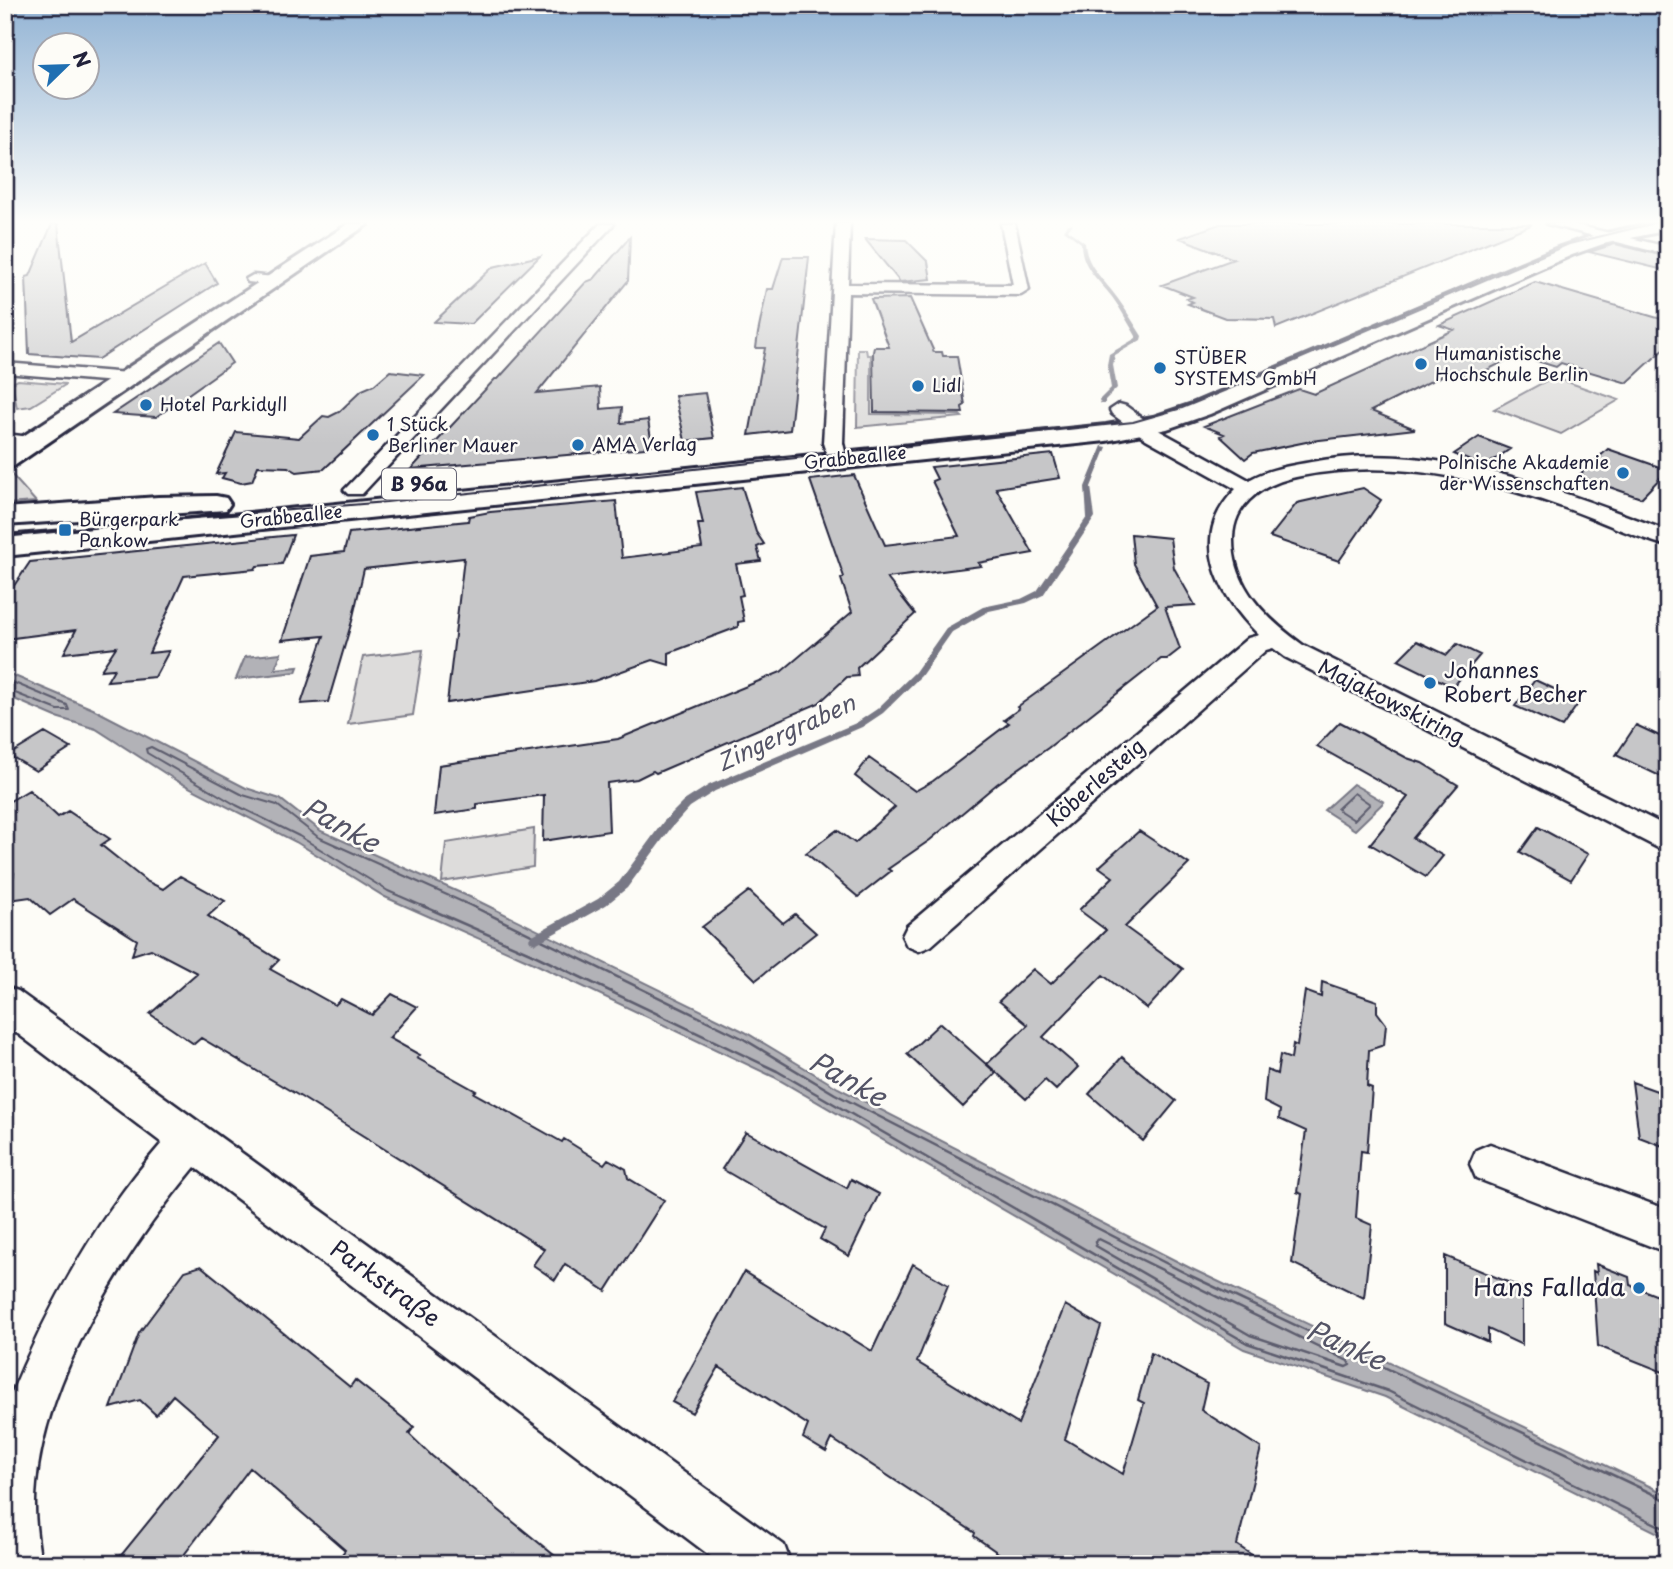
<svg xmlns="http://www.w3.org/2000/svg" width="1673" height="1569" font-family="'Playpen Sans',sans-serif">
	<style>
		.green { fill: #dddcdb; stroke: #807f8b; stroke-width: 2 }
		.water { fill: #b2b2b7; stroke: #787885; stroke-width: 2 }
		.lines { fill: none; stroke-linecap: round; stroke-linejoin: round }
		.shore-far1 { stroke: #5c5c6d; stroke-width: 2 }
		.shore { stroke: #5c5c6d; stroke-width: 2.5 }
		.stream { fill: #787885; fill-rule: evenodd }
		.building { fill: #c6c6c8; stroke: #22223b; stroke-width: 2 }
		.minor-casing { stroke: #22223b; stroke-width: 5 }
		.secondary-casing { stroke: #22223b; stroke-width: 6 }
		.primary-casing { stroke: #22223b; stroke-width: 6 }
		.minor { fill: #fdfcf7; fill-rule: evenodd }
		.secondary { fill: #fdfcf7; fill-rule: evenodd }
		.primary { fill: #fdfcf7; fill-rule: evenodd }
		.tram { stroke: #22223b; stroke-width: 2 }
		.poi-dot { fill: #1f6fb2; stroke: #fdfcf7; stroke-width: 2.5 }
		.labels { text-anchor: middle; stroke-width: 5; stroke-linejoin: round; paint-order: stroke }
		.far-poi-label { font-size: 18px; fill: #22223b; stroke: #fdfcf7; text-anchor: start }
		.far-street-label { font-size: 18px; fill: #22223b; stroke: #fdfcf7 }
		.shield { fill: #fdfcf7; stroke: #646373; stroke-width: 2 }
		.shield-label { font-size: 19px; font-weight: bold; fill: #22223b }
		.poi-label { font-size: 21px; fill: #22223b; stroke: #fdfcf7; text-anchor: start }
		.street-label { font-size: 21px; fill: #22223b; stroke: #fdfcf7 }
		.water-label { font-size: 23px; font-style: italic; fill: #545466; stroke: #fdfcf7 }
		.near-street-label { font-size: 24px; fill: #22223b; stroke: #fdfcf7 }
		.near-poi-label { font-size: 24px; fill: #22223b; stroke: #fdfcf7; text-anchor: end }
		.near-water-label { font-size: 28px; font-style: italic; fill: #545466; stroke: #fdfcf7 }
	</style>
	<rect width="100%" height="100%" fill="#fdfcf7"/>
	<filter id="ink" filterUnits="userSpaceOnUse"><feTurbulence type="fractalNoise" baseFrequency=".0143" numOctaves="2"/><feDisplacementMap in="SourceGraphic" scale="14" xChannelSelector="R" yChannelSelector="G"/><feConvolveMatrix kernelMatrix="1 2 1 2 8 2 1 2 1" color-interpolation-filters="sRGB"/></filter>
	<g filter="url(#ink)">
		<!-- green -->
		<path class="green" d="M254,284L262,285L131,366H126Z
			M858,349H866L867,355H871V414L960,415L962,417L857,427Z
			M1553,377L1619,400L1561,434L1494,409Z
			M18,380L65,384V385L31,406L17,408L12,383Z
			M11,474L36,502L5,504V478Z
			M423,650L413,715L348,724L363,657Z
			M534,829L533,867L442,882L446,843Z"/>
		<!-- water -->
		<path class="water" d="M281,653L275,669L298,667L296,672L236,679L245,657Z
			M5,672L93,709L246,788L280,799L321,831L472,898L745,1032L838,1088L1192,1269L1668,1495V1538L1385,1397L1244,1349L774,1077L527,960L385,897L296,842L177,781L96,729L56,717L5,695Z
			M1353,784L1384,802L1355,830L1324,810Z"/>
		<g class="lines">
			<!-- shore-far1 -->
			<path class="shore-far1" d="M5,679L67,705L69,710H58L5,689
				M1354,793L1370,804L1354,820L1337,809Z
				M427,908L388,891L299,836L236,805L147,753L146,749L151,747L243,795L277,805L318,837L476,908"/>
			<!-- shore -->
			<path class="shore" d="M423,906L530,953L777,1071L1247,1343L1388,1391L1668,1530
				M472,906L742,1038L835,1094L1189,1275L1668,1501
				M1099,1239L1348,1361L1350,1365L1346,1367L1250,1335L1096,1246L1095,1241Z"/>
			<!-- stream -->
			<path class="stream" d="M1068,224H1073L1068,230L1085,243C1086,267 1105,280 1118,299C1127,311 1134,324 1142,336L1141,340L1115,355L1113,365L1117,388L1105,400V404H1101L1099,400L1111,388L1107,365L1109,354L1136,338V336C1128,323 1121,309 1112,297C1099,280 1081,267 1081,243L1064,230Z
				M1102,446L1107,447L1091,487L1095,517L1043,595L1026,603L989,611L952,632L921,676L883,713L862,727L715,791L690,807L671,828L627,888L606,905L539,942L535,944L531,942L529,939L531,936L598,899L619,882L663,822L684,801L709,785L856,723L877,709L915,672L946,628L983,607L1021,599L1037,591L1087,517L1085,487Z"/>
		</g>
		<!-- building -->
		<path class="building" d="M52,224H58L71,342L205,263L217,283L98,359L29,354L26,277L30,276Z
			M1220,224H1531V225L1276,328L1274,319L1225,318L1188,304L1193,302L1187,299L1193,297L1162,285L1234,259L1180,238Z
			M630,237L628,281L537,393L600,387L601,409L622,407L621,423L648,420L652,445L645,446L646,448L411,469L495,379H498L586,282L594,279Z
			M865,239L906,240L928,262L931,279L900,282Z
			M1615,244L1668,257V271L1589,252Z
			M540,256L471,324L434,322L493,267Z
			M783,257H809L790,430L749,435L765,348H756L758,333L767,289H773Z
			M1535,282L1668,321V345L1627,383L1561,363L1556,367L1517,355L1473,377L1453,370L1371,411L1415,429L1311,441L1253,453L1245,459L1220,436L1224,434L1204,426L1299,389L1314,394L1454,330L1439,325Z
			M910,298L934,352H942L943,356H957L965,405L962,407L963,413L874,412L873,352L874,347H889L871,299Z
			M219,343L232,363L156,417L113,414Z
			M390,371L424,375L324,469L297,472L288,467L258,466L252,481L241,483L222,478L225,473L216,474L236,432L299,438L323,416L329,417L339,412L362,390L374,385Z
			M705,393L714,438L685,441L675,396Z
			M1479,437L1510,449L1484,467L1454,454Z
			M1608,449L1668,470L1641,498L1578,476Z
			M1053,454L1060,478L996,488L1033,553L978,563L981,566L887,578L915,614L857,668L858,676L847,677L819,703L656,773L653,771L637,779L607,783L609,831L543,841L544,795L477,804V809L434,815L439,765L618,739L781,672L852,612L841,579L844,577L810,480L854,475L885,545L959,536L932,481L937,479L931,467Z
			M742,487L756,532L764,544L757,547L761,561L736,564L743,595L739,596L744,621L738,622V627L669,653V665L653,660L594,681L447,703L464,558L364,569L352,621L328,702L301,704L324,636L282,640L310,556L344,552L349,533L468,521L469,516L490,512L616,501L622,558L702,548L698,524H703L696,492Z
			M1363,488L1381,500L1339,561L1270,537L1297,503Z
			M1131,534L1170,538L1174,568L1195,605L1165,607L1180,649L1167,659H1161L1048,748L997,784L930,840L888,869L891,871L858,897L806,853L837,830L855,843L895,807L855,776L869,758L915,791L933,781L1009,723L1004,720L1019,709L1017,707L1157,606L1134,564Z
			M293,535L282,564L257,566L255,569L184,576L149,653L169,651L155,677L107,681L114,669L101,670L116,647L64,653L76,630L5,639V599L30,562Z
			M1417,641L1447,655L1457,644L1480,655L1453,687L1398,660Z
			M1535,680L1580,701L1562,727L1515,706Z
			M1340,722L1407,758L1422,763L1458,785L1413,838L1443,856L1426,877L1370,844L1408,797L1317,746Z
			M1636,725L1668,740V780L1616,755Z
			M45,733L71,748L36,771L9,755Z
			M29,790L58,817L68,811L110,839L101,845L146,881L163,889L180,876L225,901L208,916L279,960L270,969L335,1005L341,999L372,1015L392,994L417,1007L389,1038L420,1055L417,1058L476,1091L474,1093L562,1142L564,1139L604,1164L608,1159L626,1169L628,1178L664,1200L606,1291L565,1264L555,1280L533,1265L544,1249L301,1097L201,1038L194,1044L150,1014L197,973L151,949L132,955L137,940L73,899L50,915L30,897L9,900L14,873L5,866V804Z
			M1538,827L1588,854L1571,880L1520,852Z
			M1139,831L1189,864L1125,927L1183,969L1147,1009L1103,975L1043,1037L1078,1067L1056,1090L1045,1080L1026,1099L987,1064L1028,1025L999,1001L1033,969L1051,984L1106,930L1079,910L1113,877L1099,867Z
			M749,891L783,923L795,914L816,933L756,980L702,927Z
			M1322,982L1377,1001V1012L1386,1024L1384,1045L1369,1050L1367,1086L1372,1088L1367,1152L1361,1151L1356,1218L1372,1225L1364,1298L1292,1263L1302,1194L1297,1192L1306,1131L1279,1119L1280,1110L1264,1102L1267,1070L1277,1074L1280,1055L1291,1059L1293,1044L1297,1046L1305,991L1321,997Z
			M940,1023L996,1073L963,1107L907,1054Z
			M1122,1057L1176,1101L1143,1141L1089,1094Z
			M1632,1082L1668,1095V1148L1639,1137Z
			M746,1132L847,1188L851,1179L879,1194L849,1256L820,1239L825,1229L722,1169Z
			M1445,1256L1522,1288V1345L1488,1329V1342L1445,1323Z
			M913,1264L948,1285L917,1362L1018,1424L1065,1305L1101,1326L1065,1439L1123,1474L1144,1403L1138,1400L1151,1353L1207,1384L1201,1410L1261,1448L1237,1545L1265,1564H1014L974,1536L975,1533L832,1439L826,1452L803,1438L808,1425L719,1367L692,1413L672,1402L744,1272L872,1351Z
			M1596,1264L1629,1277L1630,1285L1658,1296L1668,1374L1598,1346L1593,1271L1597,1273Z
			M201,1266L350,1387L355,1380L414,1427L409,1434L432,1456L565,1564H335L345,1550L250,1468L177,1564H114L219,1435L173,1395L156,1415L140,1400L111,1408L139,1333L185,1271Z"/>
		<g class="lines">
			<!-- minor casing -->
			<g class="minor-casing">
				<path id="minor" d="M600,224H614L362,494H348L344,490L348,486Z
					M836,224H850L848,284L1013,285L1001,224H1015L1029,290L1021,295L848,293L843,443L847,460L844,464H830L823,443Z
					M1547,224H1572L1668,247V255Z
					M253,275L275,277L282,281L275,285L248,282L246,279Z
					M5,363L128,373L137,378L128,383L5,373Z
					M1119,404L1126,406L1160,431L1249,480C1268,469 1289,466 1311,462C1433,439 1555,489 1668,531V546C1634,537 1601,521 1568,509C1481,478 1393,458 1301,476C1268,482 1234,500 1233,538C1232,587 1267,619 1303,645L1668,827V853L1285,657L1273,648L1266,650L931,946L919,951L907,946L902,936L907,926L1248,638L1259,635C1218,595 1187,537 1236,489L1146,439L1112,414L1110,410Z
					M5,434L39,438L42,442L39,446H5Z
					M5,987L18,991L784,1545L791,1564H721L195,1167C126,1250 46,1374 36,1484C33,1511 37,1538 41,1564H5V1411L8,1402C47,1307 95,1220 162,1143L5,1024Z
					M1490,1144L1668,1210V1253L1476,1178L1470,1164L1476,1150Z"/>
			</g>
			<!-- secondary casing -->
			<g class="secondary-casing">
				<path id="secondary" d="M348,224H368L14,466L5,468V448Z"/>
			</g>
			<!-- primary casing -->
			<g class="primary-casing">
				<path id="primary" d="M1647,224H1668V230L1603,244L1572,255L1210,414L1167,429L1106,441L5,556V538L1106,425L1153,417L1192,404L1560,247L1592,236Z
					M216,496L226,498L230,504L226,510L5,525V508L158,497Z"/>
			</g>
			<!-- minor -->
			<use href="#minor" class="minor"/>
			<!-- secondary -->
			<use href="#secondary" class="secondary"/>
			<!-- primary -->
			<use href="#primary" class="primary"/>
			<!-- tram -->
			<path class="tram" d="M5,534L386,502L1133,422L1182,408L1231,388L1569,244L1651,224"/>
		</g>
	</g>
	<!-- sky -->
	<linearGradient id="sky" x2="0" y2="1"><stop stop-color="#92b3d4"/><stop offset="0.5" stop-color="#fefefb"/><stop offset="1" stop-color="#fefefb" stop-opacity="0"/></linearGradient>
	<rect width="1673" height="444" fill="url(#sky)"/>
	<!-- markers -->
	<g class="poi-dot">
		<circle cx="1421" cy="364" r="7"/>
		<circle cx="1160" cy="368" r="7"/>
		<circle cx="918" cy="386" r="7"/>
		<circle cx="146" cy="405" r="7"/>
		<circle cx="373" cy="435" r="7"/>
		<circle cx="578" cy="445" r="7"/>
		<circle cx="1623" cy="473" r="7"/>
		<rect x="58" y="523" width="14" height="14" rx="3.5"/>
		<circle cx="1430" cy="683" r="7"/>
		<circle cx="1639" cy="1288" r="7"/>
	</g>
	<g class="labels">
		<!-- far-poi labels -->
		<g class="far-poi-label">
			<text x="1435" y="360">Humanistische<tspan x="1435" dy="21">Hochschule Berlin</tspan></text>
			<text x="1174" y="364">STÜBER<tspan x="1174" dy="21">SYSTEMS GmbH</tspan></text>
			<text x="932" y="392">Lidl</text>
			<text x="160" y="411">Hotel Parkidyll</text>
			<text x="387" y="431">1 Stück<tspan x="387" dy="21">Berliner Mauer</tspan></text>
			<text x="592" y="451">AMA Verlag</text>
			<text x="1609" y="469" text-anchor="end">Polnische Akademie<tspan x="1609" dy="21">der Wissenschaften</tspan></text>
			<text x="79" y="526">Bürgerpark<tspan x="79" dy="21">Pankow</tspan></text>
		</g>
		<!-- far-street labels -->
		<g class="far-street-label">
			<text transform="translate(855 458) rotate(-6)" y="6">Grabbeallee</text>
			<text transform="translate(291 517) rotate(-6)" y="6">Grabbeallee</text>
		</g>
		<!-- shield labels -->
		<rect class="shield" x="382" y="468.5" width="74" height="31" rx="5"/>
		<g class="shield-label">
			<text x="419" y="491">B 96a</text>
		</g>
		<!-- poi labels -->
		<g class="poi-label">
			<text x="1444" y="678">Johannes<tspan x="1444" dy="24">Robert Becher</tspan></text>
		</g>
		<!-- street labels -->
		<g class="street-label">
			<text transform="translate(1391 702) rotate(27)" y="7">Majakowskiring</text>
			<text transform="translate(1096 783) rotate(-41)" y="7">Köberlesteig</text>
		</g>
		<!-- water labels -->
		<g class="water-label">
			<text transform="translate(786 733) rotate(-25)" y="8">Zingergraben</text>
		</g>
		<!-- near-street labels -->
		<g class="near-street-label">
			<text transform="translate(385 1284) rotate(36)" y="8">Parkstraße</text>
		</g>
		<!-- near-poi labels -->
		<g class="near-poi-label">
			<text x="1625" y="1296">Hans Fallada</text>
		</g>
		<!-- near-water labels -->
		<g class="near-water-label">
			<text transform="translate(341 825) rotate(29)" y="10">Panke</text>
			<text transform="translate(848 1079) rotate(29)" y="10">Panke</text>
			<text transform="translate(1346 1345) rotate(24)" y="10">Panke</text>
		</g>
	</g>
	<!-- margin -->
	<rect width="1673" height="1569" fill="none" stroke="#fdfcf7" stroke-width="28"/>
	<rect x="14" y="14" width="1645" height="1541" fill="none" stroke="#22223b" stroke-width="2.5" filter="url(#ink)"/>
	<!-- north arrow -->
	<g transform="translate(66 66) rotate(67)"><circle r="33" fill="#fdfcf7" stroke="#a5a5ac" stroke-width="2"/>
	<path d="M0-5L12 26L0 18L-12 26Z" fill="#1f6fb2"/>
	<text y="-10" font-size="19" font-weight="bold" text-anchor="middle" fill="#22223b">N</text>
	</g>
</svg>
